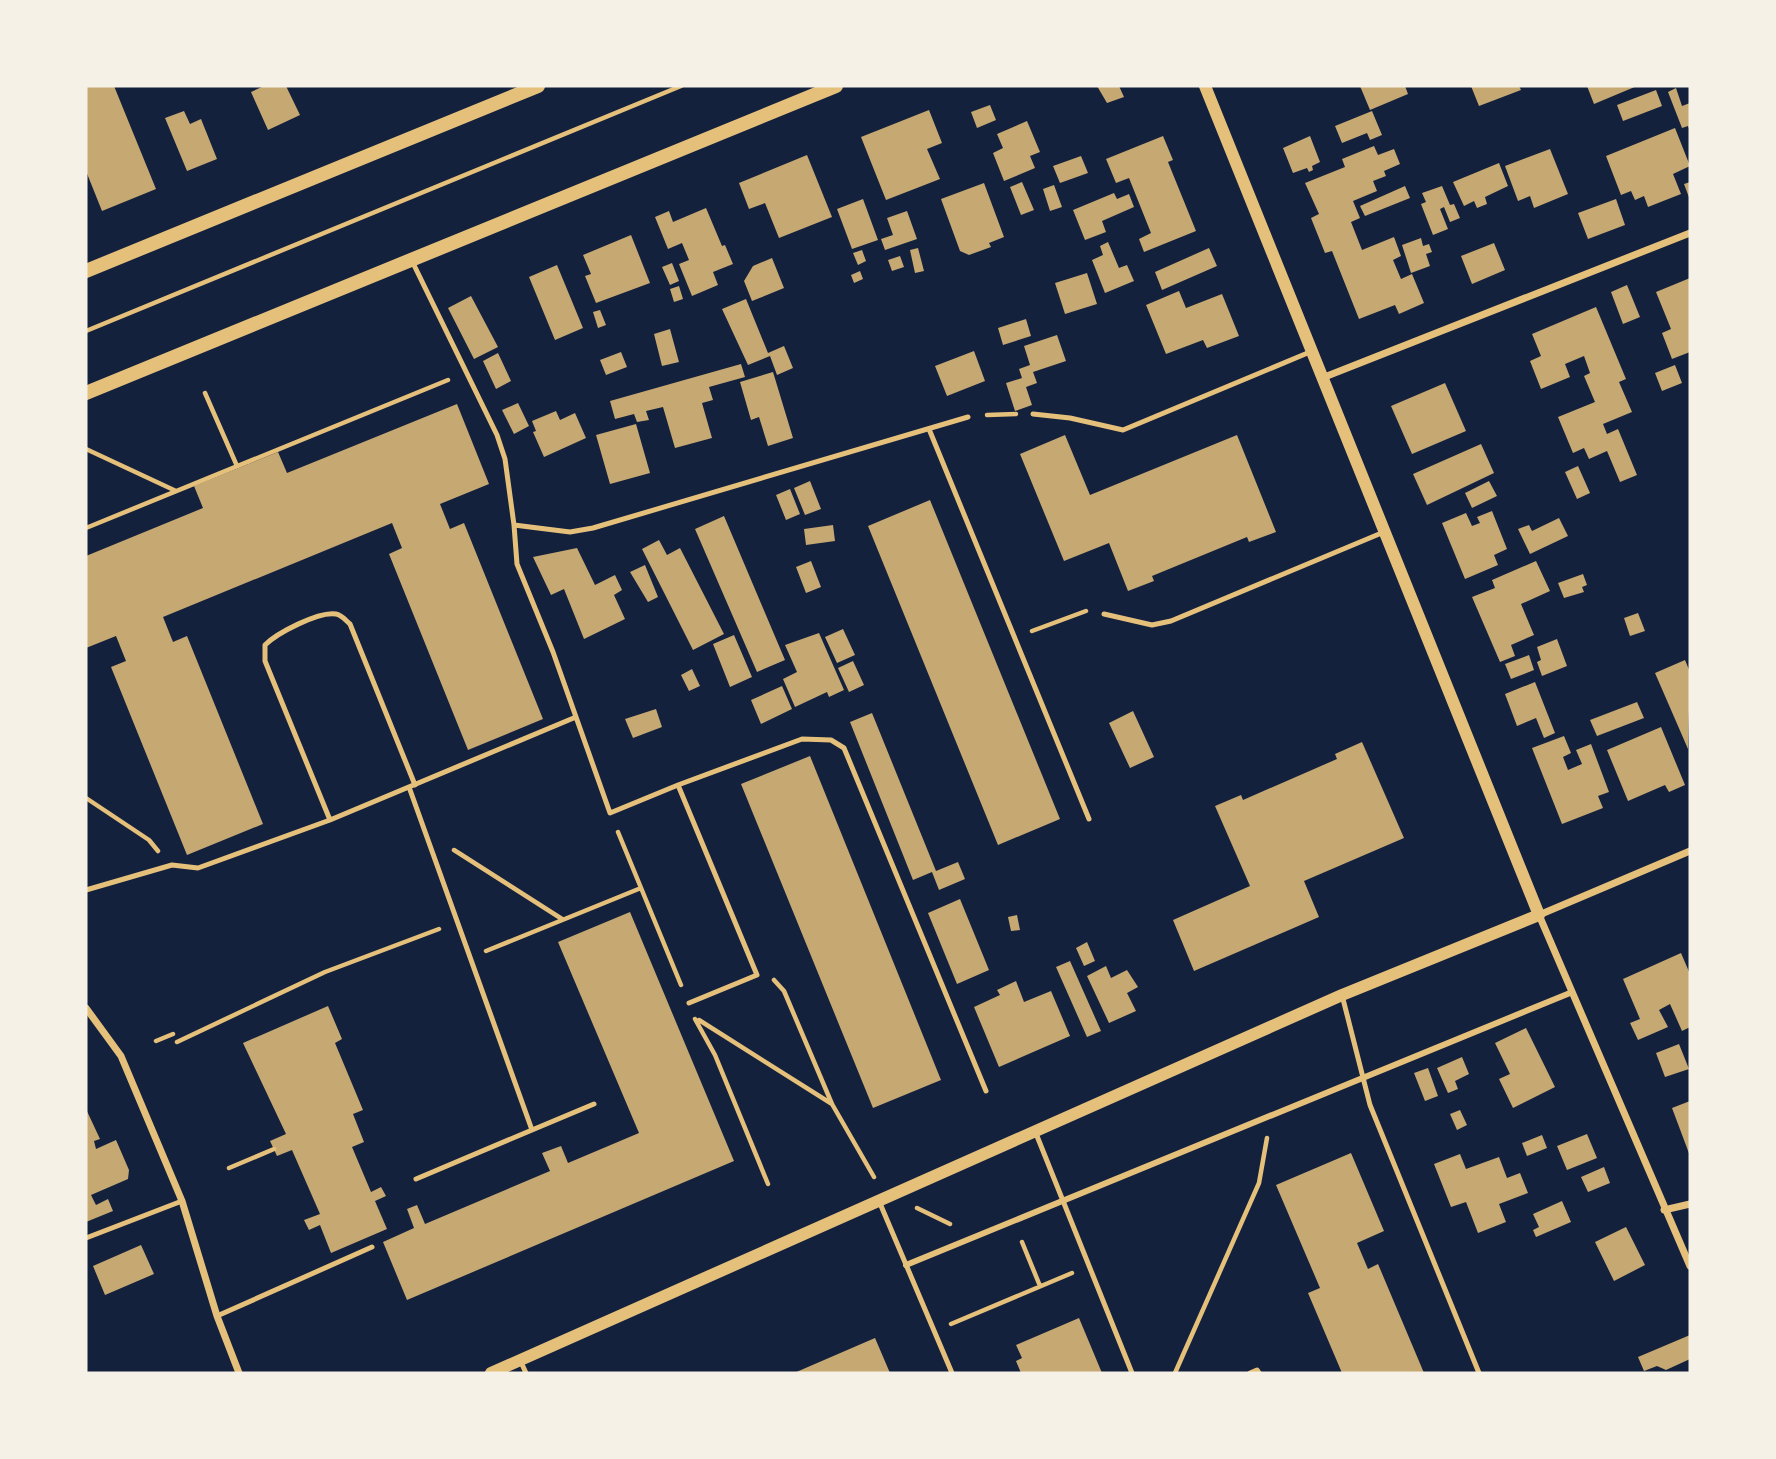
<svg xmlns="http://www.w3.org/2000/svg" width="1776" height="1459" font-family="'Roboto Serif',serif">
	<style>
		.building { fill: #c6a872 }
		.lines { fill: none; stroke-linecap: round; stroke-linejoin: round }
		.path { stroke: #e5c07b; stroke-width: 4.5 }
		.service { stroke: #e5c07b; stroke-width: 5 }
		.pedestrian { stroke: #e5c07b; stroke-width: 6 }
		.minor { stroke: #e5c07b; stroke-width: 7 }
		.tertiary { stroke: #e5c07b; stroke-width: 12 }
		.secondary { stroke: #e5c07b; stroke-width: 14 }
	</style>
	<rect width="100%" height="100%" fill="#14213d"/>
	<!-- building -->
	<path class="building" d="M86,86H114L156,189L102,211L86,171Z
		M264,86H286L300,115L268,130L251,92Z
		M1097,86H1119L1124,97L1107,103Z
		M1360,86H1405L1408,94L1370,110Z
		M1471,86H1519L1521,90L1479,106Z
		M1587,86H1637L1594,104Z
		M1676,88L1682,106L1690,103V131L1688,126L1682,128L1668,92Z
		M1656,90L1662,106L1623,121L1617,105Z
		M990,105L996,120L977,128L971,112Z
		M929,110L942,143L927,149L940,179L886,200L861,137Z
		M184,111L190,124L201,119L217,159L187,171L165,118Z
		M1372,111L1382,135L1370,140L1367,133L1342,143L1335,126Z
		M1027,121L1040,152L1030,156L1035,168L1004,181L993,153L1003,148L997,134Z
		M1675,128L1690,166L1673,174L1681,194L1648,207L1644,196L1635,200L1631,191L1621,195L1606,156Z
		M1163,136L1173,160L1168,162L1196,231L1144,252L1139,239L1151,233L1129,178L1116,183L1106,159Z
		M1310,136L1320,162L1312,166L1313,170L1309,172L1307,168L1293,173L1283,148Z
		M1374,146L1378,155L1394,149L1400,164L1384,171L1386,176L1373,181L1377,191L1353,201L1360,218L1351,222L1362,250L1394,237L1401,256L1393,260L1401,279L1412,274L1424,303L1399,314L1395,305L1359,319L1332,251L1325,253L1311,218L1319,214L1305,183L1345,167L1342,159Z
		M1550,149L1568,194L1534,208L1530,196L1518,201L1505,166Z
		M807,155L832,217L779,238L765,203L749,209L739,183Z
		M1081,156L1088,173L1060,183L1053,166Z
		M1499,163L1508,186L1485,197L1487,204L1477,208L1474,201L1464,206L1453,182Z
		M1022,182L1034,210L1021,215L1010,187Z
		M1690,182V200L1684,184Z
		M984,183L1004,237L989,243L991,247L969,255L960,251L941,199Z
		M1054,185L1062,207L1050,211L1043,189Z
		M1405,186L1410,198L1365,216L1360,206Z
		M1442,186L1450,205L1454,204L1460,218L1450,222L1444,207L1440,209L1448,229L1433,235L1421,204L1426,202L1422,193Z
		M1114,193L1117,199L1129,194L1134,207L1102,221L1106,232L1085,240L1073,210Z
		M863,199L878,240L852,249L837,209Z
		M1616,199L1625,225L1588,239L1578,213Z
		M706,208L722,246L725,245L733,264L713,272L718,285L692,296L679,264L689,260L682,243L668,249L655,217L669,211L673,222Z
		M907,211L917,239L885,250L881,239L893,235L887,218Z
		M631,235L650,283L596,303L585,276L591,274L583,255Z
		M1421,238L1423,246L1429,244L1432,252L1426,254L1430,266L1411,273L1402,245Z
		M1108,242L1119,268L1127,265L1134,281L1105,293L1092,260L1103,255L1100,246Z
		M1494,243L1505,270L1472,284L1461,256Z
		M918,248L924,271L915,273L910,250Z
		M1209,248L1217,266L1162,290L1155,272Z
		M862,250L866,261L858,265L853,253Z
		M900,256L904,267L892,271L888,260Z
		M772,258L784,288L752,301L744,281L753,266Z
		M672,263L679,281L670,285L662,267Z
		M557,265L583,328L555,340L529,277Z
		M860,271L863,279L854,283L851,275Z
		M1087,273L1097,304L1065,314L1055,283Z
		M1690,278V352L1672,359L1662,333L1671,329L1656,292Z
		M1627,285L1640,317L1623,324L1611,292Z
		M679,286L683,299L674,302L670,289Z
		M1179,291L1186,308L1222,294L1239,336L1207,348L1203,340L1166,354L1146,305Z
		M471,296L498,347L474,359L448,308Z
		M746,299L768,353L784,346L793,368L777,375L770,356L748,365L722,309Z
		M1596,307L1626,379L1619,382L1632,412L1603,424L1607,434L1618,429L1637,475L1620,482L1607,451L1589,459L1584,448L1573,453L1558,417L1595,402L1584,376L1590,373L1584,356L1565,364L1570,377L1541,389L1530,361L1541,356L1532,334Z
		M600,310L606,325L598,328L593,312Z
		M1026,319L1031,336L1003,345L998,328Z
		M670,329L679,362L662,366L654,334Z
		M1057,335L1066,361L1033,372L1037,383L1026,387L1032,405L1015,411L1006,383L1022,378L1019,369L1030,365L1024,346Z
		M974,351L985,381L947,396L935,366Z
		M621,352L627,367L606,375L600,360Z
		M498,353L511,381L496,389L483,361Z
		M741,364L745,377L709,387L713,400L702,403L712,438L675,448L663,407L646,411L649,420L637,422L634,414L615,419L610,401Z
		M1675,365L1682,383L1662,391L1655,373Z
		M773,372L793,438L768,446L759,417L751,420L740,382Z
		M1445,383L1466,431L1412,454L1391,406Z
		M518,403L529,426L514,434L502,410Z
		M457,404L489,484L440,504L450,529L464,523L543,719L468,750L389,554L402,548L392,523L163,617L173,642L187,636L263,824L187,855L111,667L126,661L116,636L86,648V556L203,508L194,486L278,452L287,473Z
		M556,411L560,420L575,413L586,438L544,457L533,432L536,431L532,421Z
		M636,424L650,473L610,484L596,435Z
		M1065,435L1090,495L1237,435L1276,532L1249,542L1247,537L1152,576L1154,581L1128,591L1109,543L1064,561L1020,454Z
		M1481,444L1494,473L1427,505L1413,474Z
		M1578,466L1590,493L1577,499L1565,472Z
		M810,481L821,509L805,515L794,488Z
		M1489,481L1497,496L1472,508L1465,493Z
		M790,489L800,514L786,520L776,495Z
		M930,500L1060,819L998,845L868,526Z
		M1492,511L1507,549L1494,555L1498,565L1465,579L1442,523L1466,513L1472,526L1480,523L1477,517Z
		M724,516L785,660L757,672L695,529Z
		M1559,518L1568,536L1530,554L1518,529L1529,525L1532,531Z
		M833,525L835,541L806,545L804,529Z
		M659,540L667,555L680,548L724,634L693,650L642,549Z
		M577,548L595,585L615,575L622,590L614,595L625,619L584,639L564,589L551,595L533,557Z
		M811,561L821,587L806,593L796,567Z
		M1536,561L1550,591L1521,604L1534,635L1511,645L1515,656L1500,662L1472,597L1495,588L1492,580Z
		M645,565L658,597L648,602L630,572Z
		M1583,574L1587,585L1582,587L1584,592L1564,598L1558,583Z
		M1638,613L1645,631L1630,636L1624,618Z
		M843,629L855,655L837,663L825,637Z
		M819,633L844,690L829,697L827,692L795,707L783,679L797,672L785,645Z
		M734,635L752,677L730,687L713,644Z
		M1557,639L1567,666L1542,676L1537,662L1541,660L1537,647Z
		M1529,655L1534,670L1511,679L1505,664Z
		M1685,660L1690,672L1688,749L1655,673Z
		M853,661L864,685L849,692L838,668Z
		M692,669L700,686L689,691L681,675Z
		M1535,682L1555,733L1544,738L1536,718L1517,726L1505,694Z
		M782,686L792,709L761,724L751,700Z
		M1637,702L1644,718L1597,736L1590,720Z
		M656,709L662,727L633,738L625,719Z
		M1133,711L1154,757L1130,768L1109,723Z
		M872,713L936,871L958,862L965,879L939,890L932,872L913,880L850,722Z
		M1661,727L1685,785L1669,792L1665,785L1628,801L1607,750Z
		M1564,736L1571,753L1563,757L1568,770L1582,764L1576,750L1591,744L1609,792L1598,796L1603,808L1562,824L1532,748Z
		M1362,742L1404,838L1304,881L1319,917L1194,971L1173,920L1250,886L1215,806L1241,795L1243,800L1337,759L1335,754Z
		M810,756L941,1080L873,1108L741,784Z
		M960,899L989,970L957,984L928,913Z
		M630,912L734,1161L407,1300L383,1242L414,1228L407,1209L417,1205L425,1224L550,1171L542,1153L561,1146L568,1163L639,1133L558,942Z
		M1017,915L1020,930L1011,931L1008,917Z
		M1087,942L1095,961L1084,966L1076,948Z
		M1681,953L1690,974V1027L1682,1031L1670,1004L1659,1010L1668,1027L1638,1040L1630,1023L1640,1019L1623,979Z
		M1070,961L1101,1031L1087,1037L1056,967Z
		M1106,966L1111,978L1127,970L1138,987L1127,993L1136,1011L1109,1023L1087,976Z
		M1016,981L1024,1002L1051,991L1070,1036L999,1067L974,1007L1000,995L997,990Z
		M328,1006L342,1039L335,1043L363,1110L353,1114L364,1142L352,1147L371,1192L381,1187L386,1196L375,1201L387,1229L331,1253L320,1225L309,1230L304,1220L320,1214L292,1150L277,1156L270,1141L286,1134L243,1043Z
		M1526,1028L1555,1087L1513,1108L1499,1079L1510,1074L1495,1043Z
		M1679,1044L1689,1069L1665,1077L1656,1053Z
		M1462,1057L1469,1074L1455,1081L1458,1089L1448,1093L1437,1068Z
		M1428,1068L1438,1096L1425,1101L1414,1073Z
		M1690,1101V1156L1672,1108Z
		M86,1109L100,1139L94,1141L96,1149L116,1140L129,1170L128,1179L91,1195L96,1205L108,1199L113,1211L86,1222Z
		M1460,1110L1467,1125L1457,1130L1450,1114Z
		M1587,1134L1597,1158L1567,1170L1557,1146Z
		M1542,1135L1547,1148L1527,1156L1522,1143Z
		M1351,1153L1384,1231L1357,1243L1368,1269L1378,1264L1424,1373H1342L1308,1293L1320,1288L1276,1185Z
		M1460,1154L1466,1169L1499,1157L1507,1178L1520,1173L1528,1193L1499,1204L1506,1222L1478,1233L1466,1202L1451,1207L1434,1164Z
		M1604,1167L1610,1183L1588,1192L1581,1177Z
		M1562,1201L1571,1222L1536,1237L1533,1230L1539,1227L1533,1214Z
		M1626,1227L1645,1265L1614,1281L1595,1242Z
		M141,1245L154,1274L105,1295L93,1266Z
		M1079,1318L1102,1373H1021L1016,1361L1022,1358L1016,1345Z
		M1690,1335V1359L1666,1370L1657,1366L1644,1371L1638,1357Z
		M875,1338L890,1373H794Z"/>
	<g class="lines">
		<!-- path -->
		<path class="path" d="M86,331L681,86
			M205,393L237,466
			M987,415L1016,414
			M86,449L176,491
			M86,528L448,380
			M1032,631L1086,611
			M86,798L149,840L158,851
			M618,832L681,985
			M454,850L562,919
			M486,951L641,888
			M774,980L784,991L832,1104L874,1177
			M695,1019L715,1055L768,1184
			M699,1020L832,1104
			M156,1041L173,1034
			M177,1042L325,972L439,929
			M229,1168L274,1149
			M917,1208L950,1224
			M1022,1242L1040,1286
			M951,1324L1072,1273
			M1175,1373L1259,1183L1267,1138"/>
		<!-- service -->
		<path class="service" d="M412,261L497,435L505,459L514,525L570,532L593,528L968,417
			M1033,414L1070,418L1123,430L1310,352
			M929,429L1089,819
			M514,525L517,564L553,652L610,813L678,785L757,975L689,1003
			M1104,614L1152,625L1171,621L1384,532
			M678,785L802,739L831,740L844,748L986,1091
			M409,787L532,1130L594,1104
			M330,820L265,661V645C277,633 319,611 336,614C342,615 345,620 350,624L415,785
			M86,890L172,865L198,868L330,820L576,717
			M1342,995L1370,1105L1479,1373
			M1035,1131L1132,1373
			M416,1179L532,1130
			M879,1201L952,1373
			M86,1238L182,1201
			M217,1316L372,1247
			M520,1360L526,1373
			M1250,1373L1257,1370L1259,1373"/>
		<!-- pedestrian -->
		<path class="pedestrian" d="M906,1265L1570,993"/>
		<!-- minor -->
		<path class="minor" d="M1322,378L1690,233
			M1690,851L1539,915L1690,1266
			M86,1008L121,1056L182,1201L217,1316L239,1373
			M1664,1210L1690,1204"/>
		<!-- tertiary -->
		<path class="tertiary" d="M491,1373L1342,995L1539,915L1205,86"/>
		<!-- secondary -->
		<path class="secondary" d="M86,271L538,86
			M86,393L836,86"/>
	</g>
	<!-- border -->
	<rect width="1776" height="1459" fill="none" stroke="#f6f1e7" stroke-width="175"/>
</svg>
